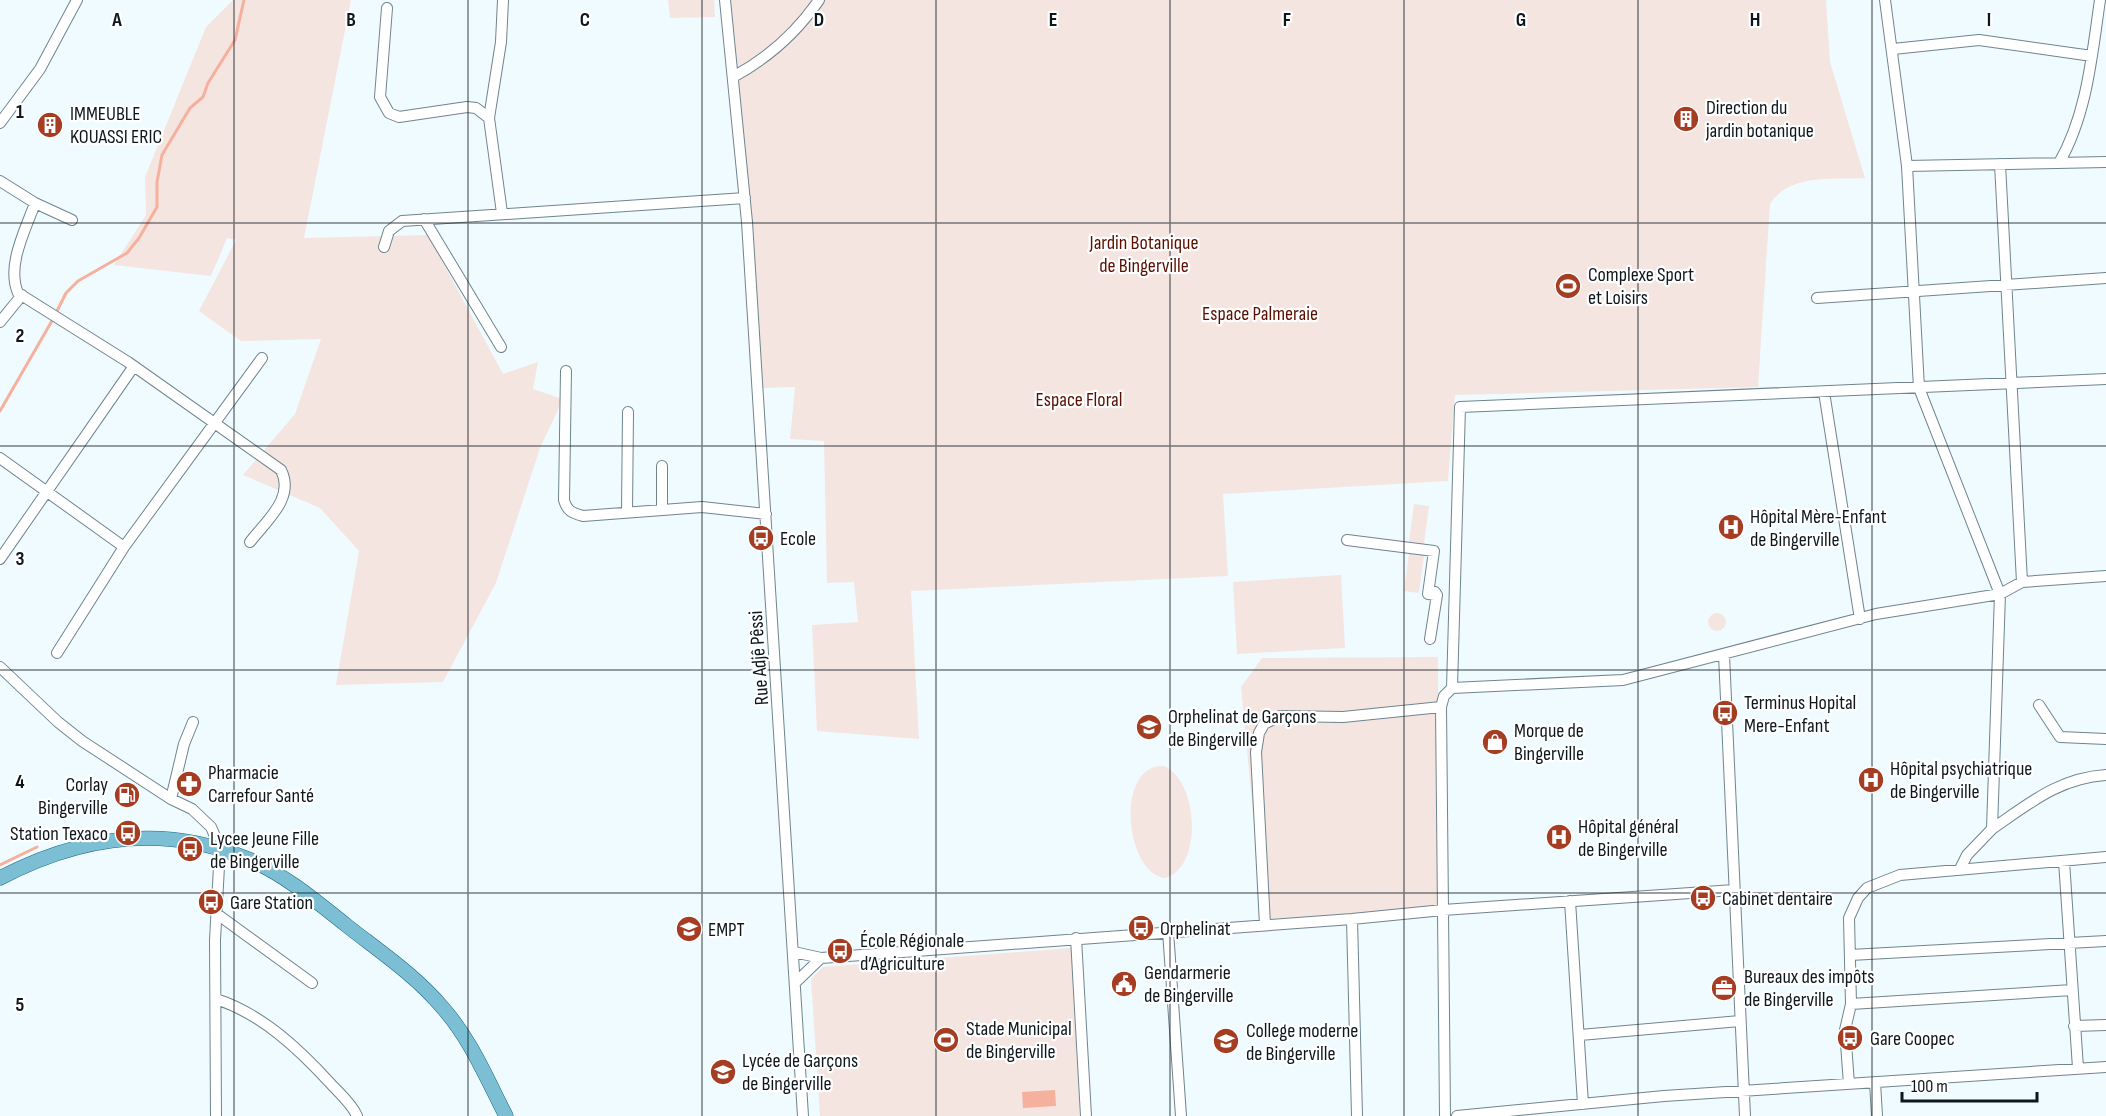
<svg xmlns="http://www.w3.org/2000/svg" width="2106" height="1116" font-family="'Sofia Sans Condensed',sans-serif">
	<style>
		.green { fill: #f4e5e1 }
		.water { fill: #f6b09e }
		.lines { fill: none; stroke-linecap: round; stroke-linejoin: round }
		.stream { stroke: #f6b09e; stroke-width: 3 }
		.minor-casing { stroke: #6e858f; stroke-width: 12 }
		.major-casing { stroke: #1c6982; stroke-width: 15 }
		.minor { stroke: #fff; stroke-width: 10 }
		.major { stroke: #7cbfd5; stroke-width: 14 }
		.grid { fill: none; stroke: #0e171b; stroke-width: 1.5; stroke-opacity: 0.55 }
		.labels { text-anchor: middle; stroke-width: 4.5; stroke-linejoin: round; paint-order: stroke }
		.poi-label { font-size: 20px; fill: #0e171b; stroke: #fff; text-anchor: start }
		.park-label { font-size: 20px; fill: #5a0f00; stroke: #fff }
		.street-label { font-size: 20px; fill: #0e171b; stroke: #fff }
		.grid-label { font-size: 20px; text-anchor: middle; font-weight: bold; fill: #0e171b; stroke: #fff; stroke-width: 4.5; stroke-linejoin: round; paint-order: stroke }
	</style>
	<rect width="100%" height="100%" fill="#f0fbff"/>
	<!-- green -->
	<path class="green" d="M233,0H351L304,238L428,235L503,374L538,362L533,389L563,399L540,448L496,583L443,682L336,685L359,551L320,508L243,475L295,414L321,339L241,341L199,311L236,240L227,238L211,276L114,265L146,215L145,177L206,27Z
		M668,0H714L715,17L670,18Z
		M729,0H1826L1830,62L1865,178C1832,180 1790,173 1770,204L1758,387L1455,395L1448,481L1223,494L1228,576L911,591L919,739L817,731L812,625L858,622L854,582L827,583L824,441L790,439L795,387L762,388Z
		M1414,504L1429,506L1424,544L1409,542Z
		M1409,553L1424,555L1419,593L1404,591Z
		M1341,575L1345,648L1237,654L1233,582Z
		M1708 622a9 9 0 1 1 18 0a9 9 0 1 1-18 0Z
		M1438,657L1439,912L1263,919L1241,687L1262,658Z
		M1164,766C1198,780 1204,867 1165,878C1125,874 1114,764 1164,766Z
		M1071,948L1080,1116H820L811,979L823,967Z"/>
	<!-- water -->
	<path class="water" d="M1055,1090L1056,1106L1023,1108L1022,1092Z"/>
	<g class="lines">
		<!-- stream -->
		<path class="stream" d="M56,313L66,293L78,281L127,253L139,238L157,207V182L162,155L190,108L203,97L208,83L235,40L244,0
			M0,411L53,319
			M0,865L37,847"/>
		<!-- minor casing -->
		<g class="minor-casing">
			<path id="minor" d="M725,0L747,222L803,1116
				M1885,0L1907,166L1919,388L2000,594L1992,829L1967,855L1960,869
				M387,8L380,97L389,113L399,117L467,107L476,108L489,118
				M1893,49L1979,40L2092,56
				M733,77C768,58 797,32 819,0
				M0,123L40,69L77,0
				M2059,163C2087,115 2092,55 2100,0
				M1907,166L2106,162
				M0,181L35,203L72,220
				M35,203C26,229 6,265 18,293L128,362L281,470C295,498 267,520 250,542
				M502,213L489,118L501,42L503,0
				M424,219L501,347
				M384,247L389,231L402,221L745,198
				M1817,298L2106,278
				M0,322L22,295
				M566,371L564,500C567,511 572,513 583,516L702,507L766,514
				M1824,392L1860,619
				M0,458L124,547
				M662,466V510
				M627,512L628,412
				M1347,540L1434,551L1428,594L1437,595
				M0,559L134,366
				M2022,582L2106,576
				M1430,639L1437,595L1435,592
				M57,653L124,547L262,358
				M1724,655L1745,1116
				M0,667L58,722L82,741L171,799L192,809L211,827L220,848L215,940L216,1116
				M1452,688L1623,680L1876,614L2000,594L2022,582L2000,164
				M2039,705L2060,737L2106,739
				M171,799L184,744L193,722
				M1992,829C2030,803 2059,778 2106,775
				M2064,861L2078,1068
				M1570,901L1583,1104
				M217,914L312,983
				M1352,919L1357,1116
				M1265,925L1256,752L1259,733L1264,724L1280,716L1343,717L1441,707
				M1168,931L1181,1116
				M1076,938L1086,1116
				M794,952L821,958L1352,919L1443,910L1734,890
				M1850,955L2106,941
				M796,982L821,958
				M216,999C262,1014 299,1049 331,1084C340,1094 352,1104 357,1116
				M1851,1004L2072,990
				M2074,1026L2106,1025
				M1580,1035L1740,1021
				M1875,1082L1877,1116
				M1849,1084L1845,1030L1851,1004L1849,918L1858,898L1867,888L1900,875L2106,857
				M1445,1116L1441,707L1444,696L1452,688L1460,407L2106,379
				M1457,1116L1664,1096L2106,1067"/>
		</g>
		<!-- major casing -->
		<g class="major-casing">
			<path id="major" d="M0,878C80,836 163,823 248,859C284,874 316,901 346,925C379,951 415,975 442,1007C470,1038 487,1079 506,1116"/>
		</g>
		<!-- minor -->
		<use href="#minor" class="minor"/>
		<!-- major -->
		<use href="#major" class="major"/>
	</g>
	<!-- grid -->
	<path class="grid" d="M234,0V1116M468,0V1116M702,0V1116M936,0V1116M1170,0V1116M1404,0V1116M1638,0V1116M1872,0V1116M0,223H2106M0,446H2106M0,670H2106M0,893H2106"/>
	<!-- icons -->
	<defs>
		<g id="building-disc" transform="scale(1.35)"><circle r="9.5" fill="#a53d23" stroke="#fff"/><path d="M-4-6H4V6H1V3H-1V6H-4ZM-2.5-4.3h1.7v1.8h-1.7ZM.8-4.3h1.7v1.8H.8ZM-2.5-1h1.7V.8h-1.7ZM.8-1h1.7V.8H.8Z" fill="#fff"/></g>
		<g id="stadium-disc" transform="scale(1.35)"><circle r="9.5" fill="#a53d23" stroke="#fff"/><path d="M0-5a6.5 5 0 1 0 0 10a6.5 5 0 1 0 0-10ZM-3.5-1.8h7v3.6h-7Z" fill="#fff"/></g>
		<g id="hospital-disc" transform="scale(1.35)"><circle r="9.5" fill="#a53d23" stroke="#fff"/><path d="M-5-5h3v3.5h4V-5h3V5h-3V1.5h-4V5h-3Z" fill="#fff"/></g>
		<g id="bus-disc" transform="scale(1.35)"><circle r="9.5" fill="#a53d23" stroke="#fff"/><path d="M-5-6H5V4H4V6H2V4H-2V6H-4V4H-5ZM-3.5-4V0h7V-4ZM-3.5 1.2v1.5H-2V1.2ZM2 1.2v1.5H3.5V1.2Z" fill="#fff"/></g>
		<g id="school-disc" transform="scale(1.35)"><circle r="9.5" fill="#a53d23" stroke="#fff"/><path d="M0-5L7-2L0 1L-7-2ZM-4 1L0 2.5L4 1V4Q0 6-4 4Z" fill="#fff"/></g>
		<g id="shop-disc" transform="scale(1.35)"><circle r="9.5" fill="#a53d23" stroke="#fff"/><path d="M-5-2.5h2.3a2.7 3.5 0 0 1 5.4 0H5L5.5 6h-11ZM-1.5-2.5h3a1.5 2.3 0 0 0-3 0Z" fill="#fff"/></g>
		<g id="pharmacy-disc" transform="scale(1.35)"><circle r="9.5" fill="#a53d23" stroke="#fff"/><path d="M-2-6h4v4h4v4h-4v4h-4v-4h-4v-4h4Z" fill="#fff"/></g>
		<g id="fuel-disc" transform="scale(1.35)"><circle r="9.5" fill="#a53d23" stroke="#fff"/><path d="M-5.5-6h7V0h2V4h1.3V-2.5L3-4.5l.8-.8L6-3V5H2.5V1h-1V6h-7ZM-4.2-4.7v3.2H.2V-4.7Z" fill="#fff"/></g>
		<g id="civic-disc" transform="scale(1.35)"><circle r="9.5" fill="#a53d23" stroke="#fff"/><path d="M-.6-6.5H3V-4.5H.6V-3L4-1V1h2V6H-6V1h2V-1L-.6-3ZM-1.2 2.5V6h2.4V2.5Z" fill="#fff"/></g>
		<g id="office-disc" transform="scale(1.35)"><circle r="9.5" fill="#a53d23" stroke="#fff"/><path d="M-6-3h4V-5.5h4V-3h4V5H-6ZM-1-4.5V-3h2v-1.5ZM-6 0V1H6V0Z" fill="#fff"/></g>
	</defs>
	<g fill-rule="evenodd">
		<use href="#building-disc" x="1686" y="119"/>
		<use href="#building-disc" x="50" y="125"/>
		<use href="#stadium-disc" x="1568" y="286"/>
		<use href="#hospital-disc" x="1731" y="527"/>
		<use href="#bus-disc" x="761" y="538"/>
		<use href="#bus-disc" x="1725" y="713"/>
		<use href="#school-disc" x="1149" y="727"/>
		<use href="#shop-disc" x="1495" y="742"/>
		<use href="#hospital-disc" x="1871" y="780"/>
		<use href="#pharmacy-disc" x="189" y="784"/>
		<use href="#fuel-disc" x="127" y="795"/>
		<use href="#bus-disc" x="128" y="833"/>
		<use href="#hospital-disc" x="1559" y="837"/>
		<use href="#bus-disc" x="190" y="849"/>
		<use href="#bus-disc" x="1703" y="898"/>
		<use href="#bus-disc" x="211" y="902"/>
		<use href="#bus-disc" x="1141" y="928"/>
		<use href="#school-disc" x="689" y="929"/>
		<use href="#bus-disc" x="840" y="951"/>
		<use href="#civic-disc" x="1124" y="984"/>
		<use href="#office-disc" x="1724" y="988"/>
		<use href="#bus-disc" x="1850" y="1038"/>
		<use href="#stadium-disc" x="946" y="1040"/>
		<use href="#school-disc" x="1226" y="1041"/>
		<use href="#school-disc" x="723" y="1072"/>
	</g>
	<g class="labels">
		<!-- poi labels -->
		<g class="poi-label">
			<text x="1706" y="114">Direction du<tspan x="1706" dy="23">jardin botanique</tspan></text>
			<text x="70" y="120">IMMEUBLE<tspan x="70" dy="23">KOUASSI ERIC</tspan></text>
			<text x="1588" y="281">Complexe Sport<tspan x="1588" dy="23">et Loisirs</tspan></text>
			<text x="1750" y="523">Hôpital Mère-Enfant<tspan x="1750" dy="23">de Bingerville</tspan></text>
			<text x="780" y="545">Ecole</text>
			<text x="1744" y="709">Terminus Hopital<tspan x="1744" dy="23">Mere-Enfant</tspan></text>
			<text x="1168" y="723">Orphelinat de Garçons<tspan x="1168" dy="23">de Bingerville</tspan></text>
			<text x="1514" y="737">Morque de<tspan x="1514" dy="23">Bingerville</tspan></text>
			<text x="1890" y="775">Hôpital psychiatrique<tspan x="1890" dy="23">de Bingerville</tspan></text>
			<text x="208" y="779">Pharmacie<tspan x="208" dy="23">Carrefour Santé</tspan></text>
			<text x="108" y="791" text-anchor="end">Corlay<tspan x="108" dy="23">Bingerville</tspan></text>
			<text x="1578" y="833">Hôpital général<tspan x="1578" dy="23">de Bingerville</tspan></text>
			<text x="108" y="840" text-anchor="end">Station Texaco</text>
			<text x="210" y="845">Lycee Jeune Fille<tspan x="210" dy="23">de Bingerville</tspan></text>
			<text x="1722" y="905">Cabinet dentaire</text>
			<text x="230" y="909">Gare Station</text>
			<text x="1160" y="935">Orphelinat</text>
			<text x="708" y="936">EMPT</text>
			<text x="860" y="947">École Régionale<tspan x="860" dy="23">d’Agriculture</tspan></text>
			<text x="1144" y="979">Gendarmerie<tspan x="1144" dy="23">de Bingerville</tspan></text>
			<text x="1744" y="983">Bureaux des impôts<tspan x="1744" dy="23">de Bingerville</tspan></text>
			<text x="966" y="1035">Stade Municipal<tspan x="966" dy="23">de Bingerville</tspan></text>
			<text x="1246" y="1037">College moderne<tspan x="1246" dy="23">de Bingerville</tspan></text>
			<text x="1870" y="1045">Gare Coopec</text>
			<text x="742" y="1067">Lycée de Garçons<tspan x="742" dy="23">de Bingerville</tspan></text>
		</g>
		<!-- park labels -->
		<g class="park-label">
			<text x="1144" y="249">Jardin Botanique<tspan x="1144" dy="23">de Bingerville</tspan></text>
			<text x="1260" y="320">Espace Palmeraie</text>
			<text x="1079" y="406">Espace Floral</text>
		</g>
		<!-- street labels -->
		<g class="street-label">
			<text transform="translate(758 658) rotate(-94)" y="7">Rue Adjê Pêssi</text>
		</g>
	</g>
	<g class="grid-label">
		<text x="117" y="26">A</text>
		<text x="351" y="26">B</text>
		<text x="585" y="26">C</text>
		<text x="819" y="26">D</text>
		<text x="1053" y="26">E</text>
		<text x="1287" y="26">F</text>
		<text x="1521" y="26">G</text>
		<text x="1755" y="26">H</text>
		<text x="1989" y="26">I</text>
		<text x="20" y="118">1</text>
		<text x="20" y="342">2</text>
		<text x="20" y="565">3</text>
		<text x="20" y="788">4</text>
		<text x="20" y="1011">5</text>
	</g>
	<!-- scale -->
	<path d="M1902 1092v9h135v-9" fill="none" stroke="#0e171b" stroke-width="3"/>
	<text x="1911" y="1092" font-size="18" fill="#0e171b" stroke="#ffffff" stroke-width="4.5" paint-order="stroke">100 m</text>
</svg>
